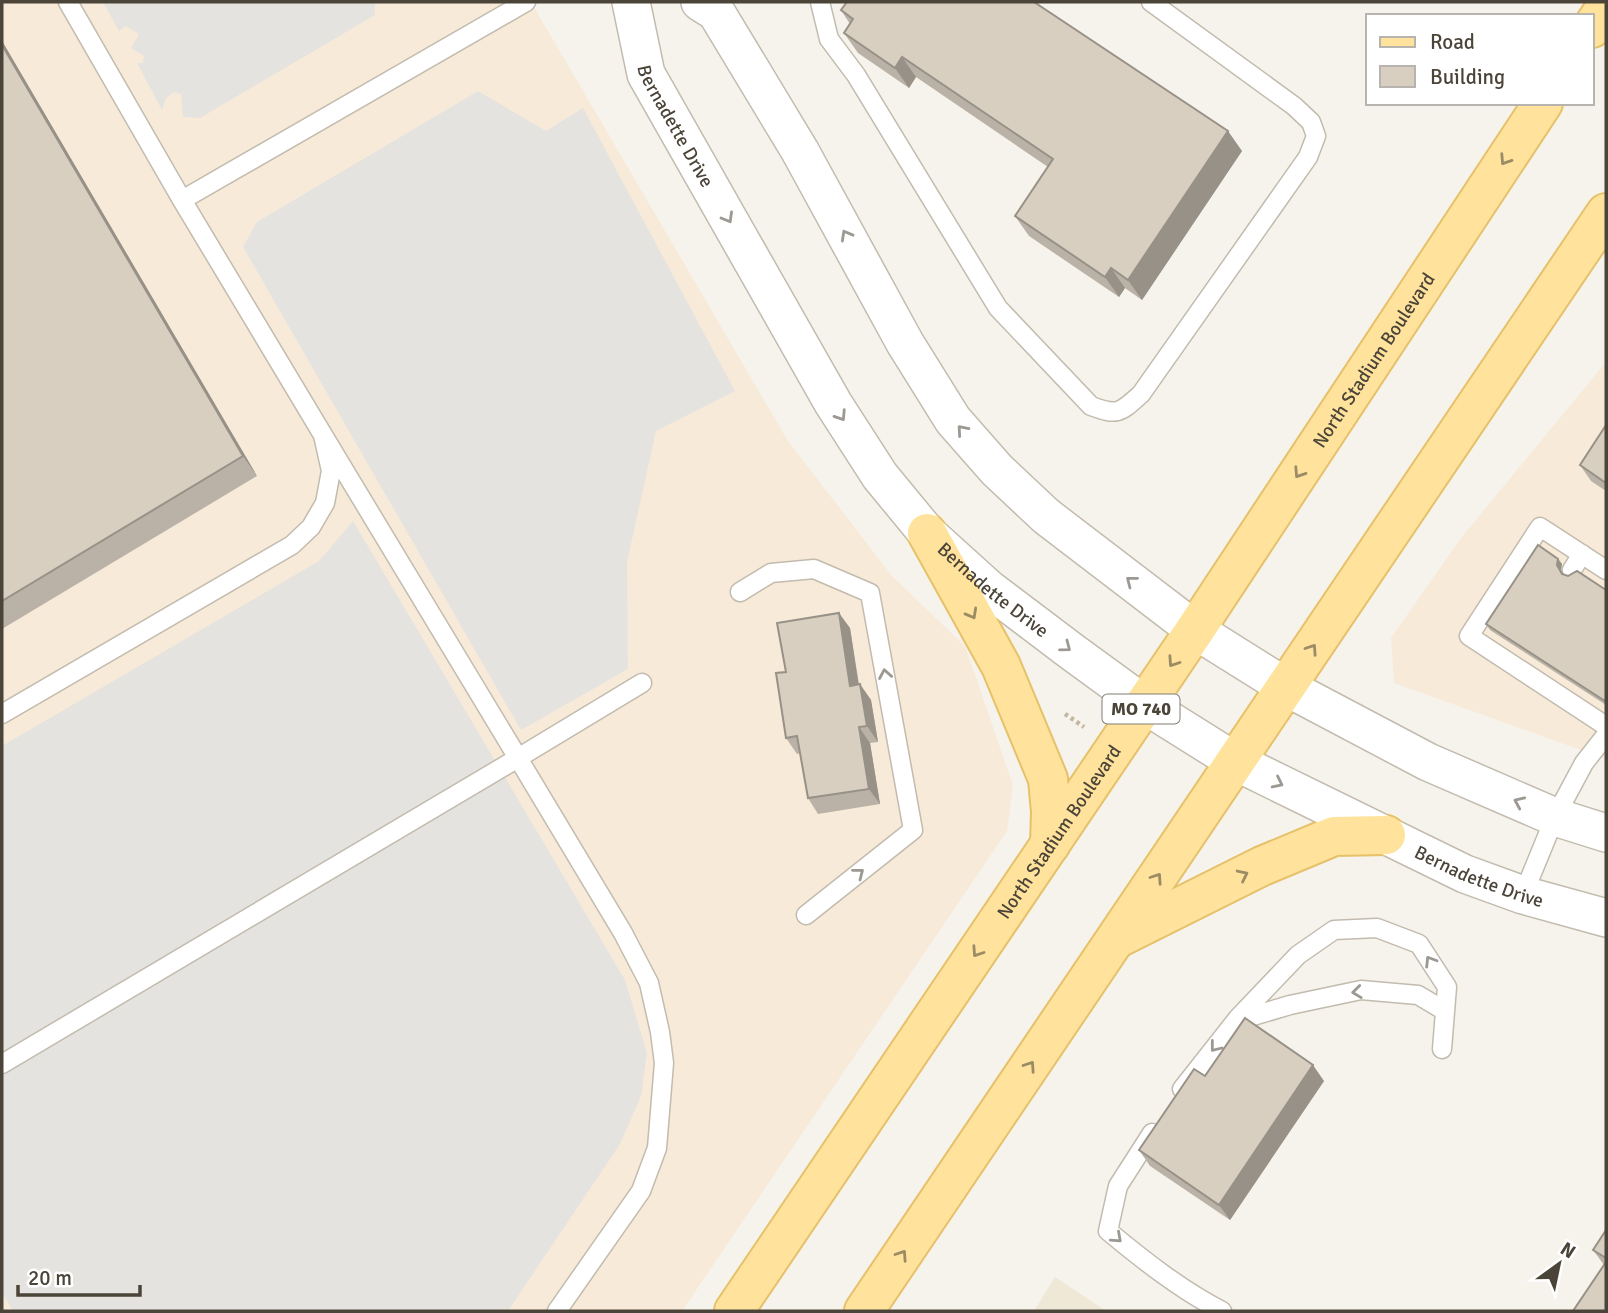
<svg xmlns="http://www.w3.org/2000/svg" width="1608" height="1313" font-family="Signika,sans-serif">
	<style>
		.commercial { fill: #f7ead8 }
		.education { fill: #efe8d6 }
		.parking { fill: #e5e3e0 }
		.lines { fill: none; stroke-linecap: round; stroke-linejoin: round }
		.lane-casing { stroke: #c2bbae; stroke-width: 21 }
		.street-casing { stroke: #c2bbae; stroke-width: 40 }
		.primary-casing { stroke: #e6c16a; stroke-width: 42 }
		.path { stroke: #c4b79f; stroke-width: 4.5; stroke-dasharray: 3.5 3.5; stroke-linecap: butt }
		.lane { stroke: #fff; stroke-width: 18 }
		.street { stroke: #fff; stroke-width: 37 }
		.primary { stroke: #ffe39c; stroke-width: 38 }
		.wall { fill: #bab2a6 }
		.shaded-wall { fill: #979187 }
		.building { fill: #d8cfc1; stroke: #979187; stroke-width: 2 }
		.oneway { stroke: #9c8c66 }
		.oneway2 { stroke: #9c9892 }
		.labels { text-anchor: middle; stroke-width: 5; stroke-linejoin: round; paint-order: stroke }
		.shield { fill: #fff; stroke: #817c74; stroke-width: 2 }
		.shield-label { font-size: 18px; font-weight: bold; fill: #4b4439 }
		.street-label { font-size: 19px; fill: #4b4439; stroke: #fff }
	</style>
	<rect width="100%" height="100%" fill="#f6f3ec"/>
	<!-- commercial -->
	<path class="commercial" d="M2,2H531L788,441L892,576L965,646L1013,785L1007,831L682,1311H2Z
		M1606,362V759L1394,683L1391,638L1461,538Z"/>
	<!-- education -->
	<path class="education" d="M1055,1277L1106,1311H1034Z"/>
	<!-- parking -->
	<path class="parking" d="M103,2H375V15L200,118L183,117L181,94L174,92L166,98L162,110L137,63H143L144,56L131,48L139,34L126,26L119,31Z
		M478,91L546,131L583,108L735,391L656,431L627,562L628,669L521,730L243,247L257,222Z
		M353,521L625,980L647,1053L641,1096L620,1144L508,1311H13L2,1293V746L319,561Z"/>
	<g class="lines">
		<!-- lane casing -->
		<g class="lane-casing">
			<path id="lane" d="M820,2L829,39L856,75L998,308L1091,406C1118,416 1120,413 1141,394L1308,157L1316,136L1311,122L1294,106L1151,2
				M182,200L526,2
				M1572,570L1582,554
				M1606,570L1540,527L1469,636L1606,726
				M740,592L771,573L814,569L870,593L913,830L806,915
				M2,714L292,545L311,527L325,503L331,471L323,435L182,200L68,2
				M1523,895L1555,817L1584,763L1606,735
				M1236,1021L1290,1005L1361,990L1418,995L1445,1011
				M2,1064L518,758L323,435
				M1182,1089L1238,1018L1298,955L1334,930L1377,928L1419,944L1447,987L1442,1049
				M1152,1133L1118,1186L1108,1231C1143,1260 1181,1290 1222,1311
				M557,1311L641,1191L657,1148L664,1063L660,1032L649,983L623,933L518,758L642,683"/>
		</g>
		<!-- street casing -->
		<g class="street-casing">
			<g id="street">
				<path id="s1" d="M631,2L646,74L833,403L880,476L927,533L989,589L1071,651L1145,705L1236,762L1465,874L1523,895L1606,918"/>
				<path d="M700,2L716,12L800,151L905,343L953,420L997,470L1046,516L1195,630L1286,687L1428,762L1555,817L1606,833"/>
			</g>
		</g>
		<!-- primary casing -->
		<g class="primary-casing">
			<g id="primary">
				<path d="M1592,28L1606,7"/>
				<path d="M927,533L1001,666L1048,779L1051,812L1050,845"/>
				<path d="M1118,938L1262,866L1334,836L1386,835"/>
				<path id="s2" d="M734,1311L1195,630L1543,103"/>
				<path d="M864,1311L1606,213"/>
			</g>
		</g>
		<!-- path -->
		<path class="path" d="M1065,714L1084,727"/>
		<!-- lane -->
		<use href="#lane" class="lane"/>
		<!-- street -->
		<use href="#street" class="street"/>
		<!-- primary -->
		<use href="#primary" class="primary"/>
	</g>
	<!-- wall -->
	<path class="wall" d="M841,10L1242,151L1142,300L1125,288L1119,297L1029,236L1015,216L1048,167L916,77L909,88L858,53L844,33L850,24Z
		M2,41L257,476L2,629Z
		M1606,425V491L1591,481L1580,465Z
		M1558,559L1562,564L1561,570L1563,574L1606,590V705L1490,630L1486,624Z
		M850,628L859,684L871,700L878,742L870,743L880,804L818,814L808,798L800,753L797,754L786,738V672Z
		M1205,1076L1324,1081L1230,1220L1150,1166L1139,1150Z
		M1606,1230V1311L1604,1265L1593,1250Z"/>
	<!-- shaded-wall -->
	<path class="shaded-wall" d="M2,41L257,476L243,456L2,45Z
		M902,57L916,77L909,88L895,68Z
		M1228,131L1242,151L1142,300L1128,280Z
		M1111,268L1125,288L1119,297L1105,277Z
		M1558,559L1562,564L1561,570L1565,579L1557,565Z
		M839,613L850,628L861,701L850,686Z
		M860,684L871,700L878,742L867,726Z
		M859,727L870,743L880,804L869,789Z
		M1313,1065L1324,1081L1230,1220L1219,1205Z"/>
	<!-- building -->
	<path class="building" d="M847,2H1034L1228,131L1128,280L1111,268L1105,277L1015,216L1053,159L902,57L895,68L844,33L853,19L841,10Z
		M2,45L243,456L2,601Z
		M1606,425V483L1580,465Z
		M1538,545L1558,559L1557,565L1562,574L1568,576L1577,571L1606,590V699L1605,701L1486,624Z
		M839,613L850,686L860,684L867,726L859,727L869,789L808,798L797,736L786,738L776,673L786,672L777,623Z
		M1245,1018L1313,1065L1219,1205L1139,1150L1194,1069L1205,1076Z
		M1606,1230V1258L1593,1250Z
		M1606,1262V1311H1573Z"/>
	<!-- one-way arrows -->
	<defs><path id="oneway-chevron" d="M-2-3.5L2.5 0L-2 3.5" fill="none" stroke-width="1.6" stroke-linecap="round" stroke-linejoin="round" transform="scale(1.75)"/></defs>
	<g class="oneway">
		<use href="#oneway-chevron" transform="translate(1505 160) rotate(123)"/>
		<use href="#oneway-chevron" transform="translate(1299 473) rotate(123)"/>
		<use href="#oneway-chevron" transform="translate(972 614) rotate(61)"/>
		<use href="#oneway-chevron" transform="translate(1312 649) rotate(-56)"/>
		<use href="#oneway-chevron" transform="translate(1173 662) rotate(124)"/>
		<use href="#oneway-chevron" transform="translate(1243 875) rotate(-26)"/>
		<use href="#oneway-chevron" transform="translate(1157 878) rotate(-56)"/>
		<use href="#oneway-chevron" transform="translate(977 952) rotate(124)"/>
		<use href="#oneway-chevron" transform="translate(1030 1066) rotate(-56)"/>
		<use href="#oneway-chevron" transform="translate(902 1255) rotate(-56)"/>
	</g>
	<g class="oneway2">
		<use href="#oneway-chevron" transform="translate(728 218) rotate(60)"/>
		<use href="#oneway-chevron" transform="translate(846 235) rotate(-119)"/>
		<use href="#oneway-chevron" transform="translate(841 416) rotate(57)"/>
		<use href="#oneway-chevron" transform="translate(962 430) rotate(-131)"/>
		<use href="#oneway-chevron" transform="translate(1131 581) rotate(-142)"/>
		<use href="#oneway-chevron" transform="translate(1066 647) rotate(37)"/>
		<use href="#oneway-chevron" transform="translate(885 674) rotate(-100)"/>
		<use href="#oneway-chevron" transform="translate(1278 783) rotate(26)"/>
		<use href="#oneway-chevron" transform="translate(1519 802) rotate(-156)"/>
		<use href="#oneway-chevron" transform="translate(859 873) rotate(-38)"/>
		<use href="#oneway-chevron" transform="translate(1430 961) rotate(-122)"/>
		<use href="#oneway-chevron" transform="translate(1357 992) rotate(173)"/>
		<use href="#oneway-chevron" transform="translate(1215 1047) rotate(128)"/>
		<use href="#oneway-chevron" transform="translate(1117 1238) rotate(42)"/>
	</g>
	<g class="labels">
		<!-- shield labels -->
		<rect class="shield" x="1102.5" y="694.5" width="77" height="29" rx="5"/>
		<g class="shield-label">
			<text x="1141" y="715">MO 740</text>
		</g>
		<!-- street labels -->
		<g class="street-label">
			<text dy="7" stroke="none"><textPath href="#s1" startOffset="133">Bernadette Drive</textPath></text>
			<text dy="7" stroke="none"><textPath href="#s2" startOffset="1146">North Stadium Boulevard</textPath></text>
			<text dy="7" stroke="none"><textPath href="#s1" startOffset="700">Bernadette Drive</textPath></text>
			<text dy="7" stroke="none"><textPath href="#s2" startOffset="579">North Stadium Boulevard</textPath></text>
			<text dy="7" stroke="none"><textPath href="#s1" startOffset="1267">Bernadette Drive</textPath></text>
		</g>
	</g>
	<!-- border -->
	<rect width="1608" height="1313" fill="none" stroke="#4b4439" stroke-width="7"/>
	<!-- legend -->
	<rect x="1366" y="14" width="228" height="91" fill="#ffffff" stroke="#b7b4b0" stroke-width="2"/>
	<rect x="1380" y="37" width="35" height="10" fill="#ffe39c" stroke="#b7b4b0" stroke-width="2"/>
	<text x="1430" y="49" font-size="21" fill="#4b4439">Road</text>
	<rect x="1380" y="66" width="35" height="21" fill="#d8cfc1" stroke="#b7b4b0" stroke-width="2"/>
	<text x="1430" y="84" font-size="21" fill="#4b4439">Building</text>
	<!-- north arrow -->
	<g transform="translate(1559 1264) rotate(33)" stroke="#ffffff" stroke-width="5" paint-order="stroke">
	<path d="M0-5L12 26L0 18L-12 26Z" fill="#4b4439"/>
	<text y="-10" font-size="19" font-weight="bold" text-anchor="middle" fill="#4b4439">N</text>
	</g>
	<!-- scale -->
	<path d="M18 1285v10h122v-10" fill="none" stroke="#4b4439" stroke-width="3.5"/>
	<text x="28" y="1285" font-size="21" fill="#4b4439" stroke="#ffffff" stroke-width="5" paint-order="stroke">20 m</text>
</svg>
